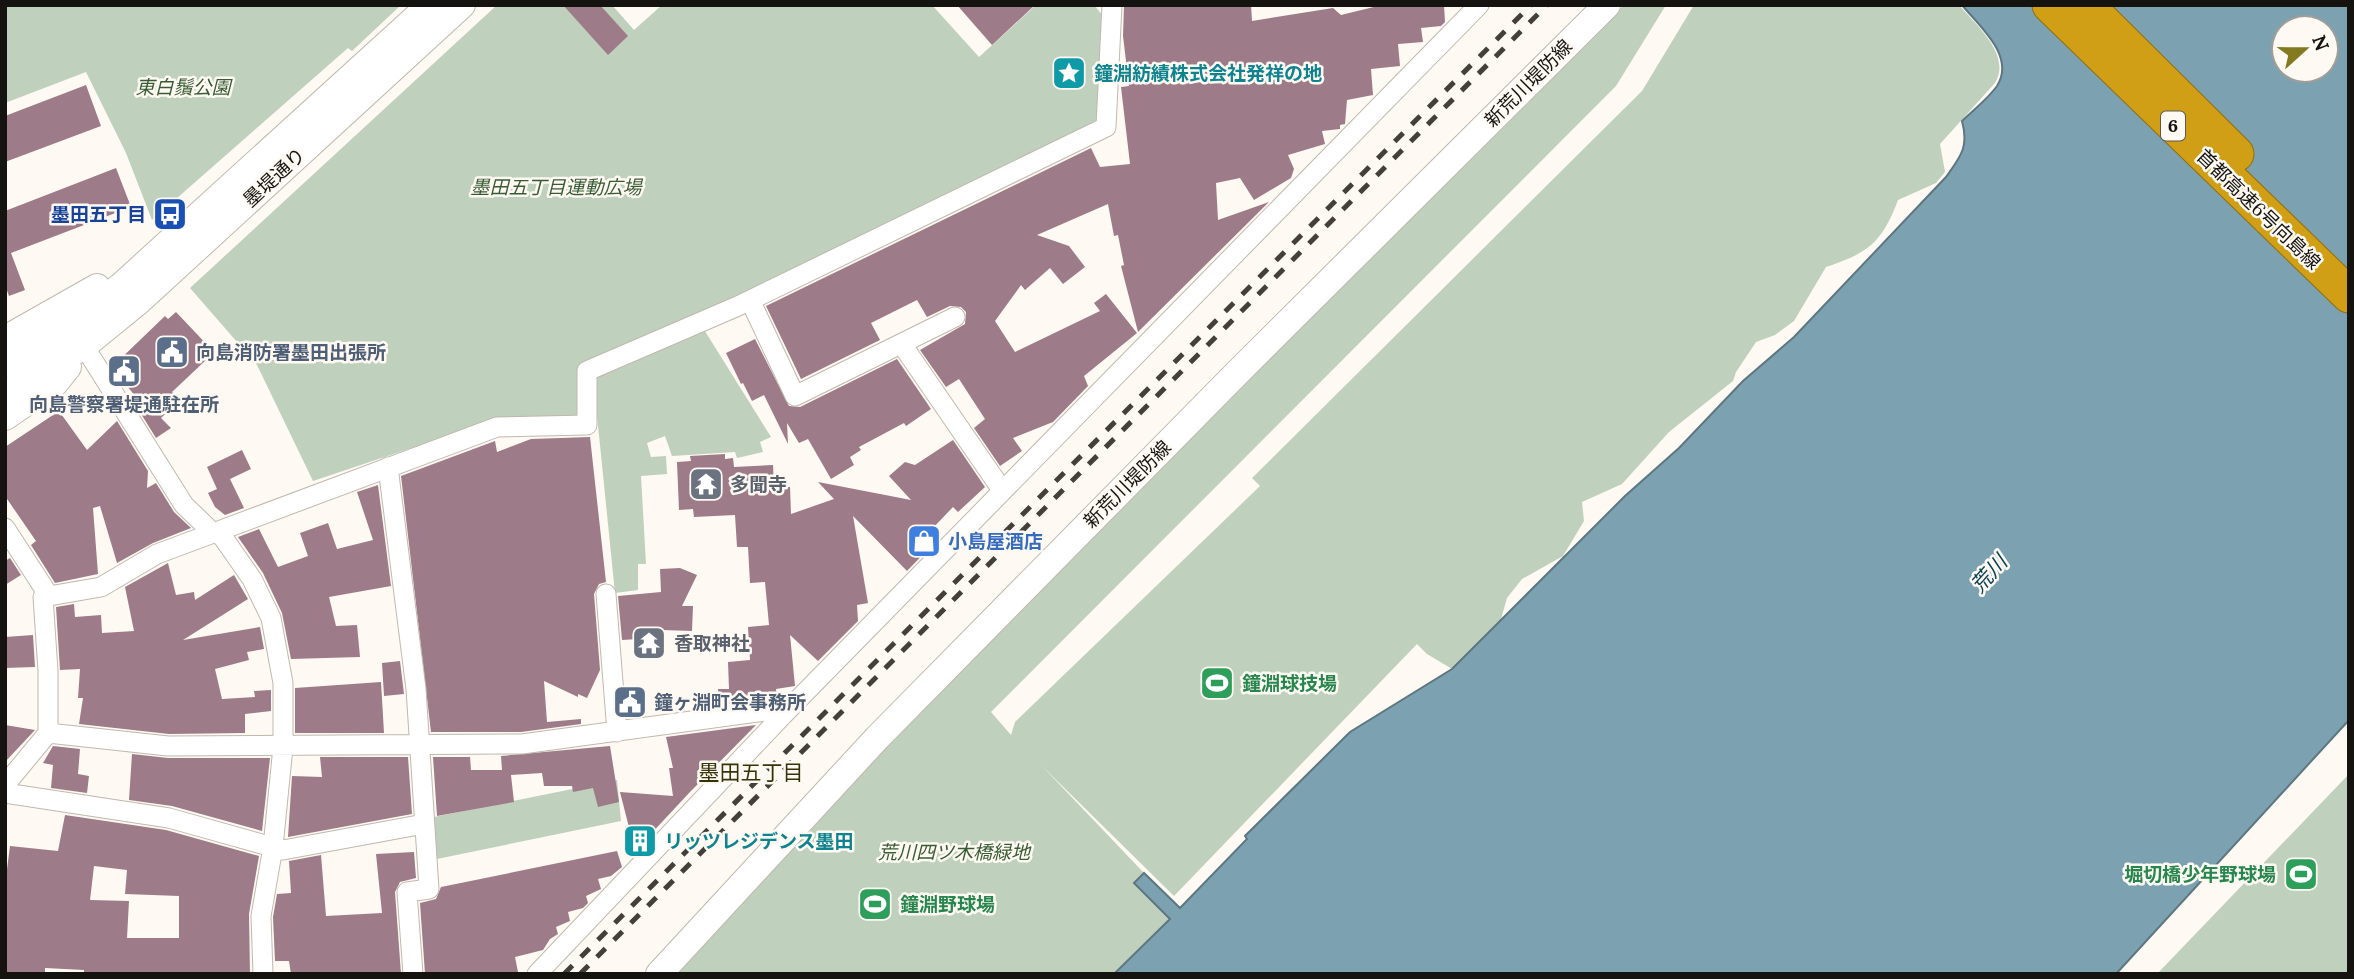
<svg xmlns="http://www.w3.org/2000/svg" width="2354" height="979" font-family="Lora,'Noto Sans JP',serif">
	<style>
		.green { fill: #bfd0bd }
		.water { fill: #7ca2b1; stroke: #5d7780; stroke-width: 2; fill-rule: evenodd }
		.building { fill: #9e7b88; fill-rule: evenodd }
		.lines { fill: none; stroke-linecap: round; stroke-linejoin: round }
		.street-casing { stroke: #bfb8ad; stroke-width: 21 }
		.secondary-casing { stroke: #bfb8ad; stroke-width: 28 }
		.highway-casing { stroke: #8f6e14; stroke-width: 37 }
		.street { stroke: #fff; stroke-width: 19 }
		.secondary { stroke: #fff; stroke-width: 26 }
		.highway { stroke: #d09f16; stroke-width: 35 }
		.rail { stroke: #43403c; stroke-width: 5; stroke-dasharray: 12 12; stroke-linecap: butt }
		.labels { text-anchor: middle; stroke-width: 5; stroke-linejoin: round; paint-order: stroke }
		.shield { fill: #fef9f3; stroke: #5b5853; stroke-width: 2 }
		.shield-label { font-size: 18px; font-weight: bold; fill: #15130f }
		.culture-label { font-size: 19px; font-weight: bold; fill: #0d838f; stroke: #fef9f3; text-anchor: start }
		.street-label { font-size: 19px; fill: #15130f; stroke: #fef9f3 }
		.park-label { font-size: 19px; font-style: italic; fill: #375c34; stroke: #fef9f3 }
		.transit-label { font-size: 19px; font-weight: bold; fill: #164399; stroke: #fef9f3; text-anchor: end }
		.service-label { font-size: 19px; font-weight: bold; fill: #4e5e75; stroke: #fef9f3; text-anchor: start }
		.worship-label { font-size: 19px; font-weight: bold; fill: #5b616d; stroke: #fef9f3; text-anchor: start }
		.shop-label { font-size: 19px; font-weight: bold; fill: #366cbe; stroke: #fef9f3; text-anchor: start }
		.leisure-label { font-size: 19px; font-weight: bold; fill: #27864d; stroke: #fef9f3; text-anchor: start }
		.water-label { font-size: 21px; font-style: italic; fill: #0b4354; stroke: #fef9f3 }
		.neighbourhood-label { font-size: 21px; fill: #373308; stroke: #fef9f3 }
	</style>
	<rect width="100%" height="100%" fill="#fef9f3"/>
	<!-- green -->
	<path class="green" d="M5,5H401L352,51L348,48L152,220L126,153L86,72L5,103Z
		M497,5H612L634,30L662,5H932L979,57L1036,5H1094L1103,16L1098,122L636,344L580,364L579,418L498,419L313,481L257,365L190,288Z
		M1624,5H1666L1616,86L991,712L1011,735L1015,722L1260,486L1252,478L1642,91L1694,5H1959C1976,25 2012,55 1995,83L1940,144L1945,172L1936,183L1898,200C1882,243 1868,253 1826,267L1794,321L1775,335L1756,342L1736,372L1733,381L1669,432L1622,484L1582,502L1584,521L1563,556L1522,579L1507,598L1501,619L1452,669L1427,654L1417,644L1174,896L1042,766L1144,873L1135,883L1170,919L1114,974H673L954,675Z
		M703,328L771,437L760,442L763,452L737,458L735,452L672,456L665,436L647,443L651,457L666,456L667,474L641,476L646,564H638V590L615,593L593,376Z
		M2349,774V974H2157Z
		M617,780L621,821L432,860L429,818Z"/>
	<!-- water -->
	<path class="water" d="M1962,5H2349V720L2116,974H1114L1170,919L1134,883L1144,873L1180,908L1247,839L1245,836L1350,732L1452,669L1625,496L1679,448L1743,381L1794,337L1946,177C1961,156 1969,147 1962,121C1973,110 1988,99 1997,86C2016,56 1979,26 1962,5ZM2284,28H2326V70H2284Z"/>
	<!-- building -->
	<path class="building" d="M563,5H600L628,36L608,55Z
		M957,5H1035L992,45Z
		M1124,5H1251L1252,21L1333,8L1341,15L1382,5H1444L1445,22L1441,26L1421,28L1423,42L1398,44L1400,66L1371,69L1373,95L1347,100L1345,124L1340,125V129L1322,131L1325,144L1288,155L1294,169L1291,178L1254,200L1240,178L1216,183L1218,220L1269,202L1138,332L1121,266L1124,265L1118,235L1114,236L1108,204L1037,235L1069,246L1085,267L1063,284L1050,268L1025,290L1021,285L995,321L1015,352L1100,311L1094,303L1106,294L1137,333L1084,376L1088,386L1053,422L1013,438L1022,451L1000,466L974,428L985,419L959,379L946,387L920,350L965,324L966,312L961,307L950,306L927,317L917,300L871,323L880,340L801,379L766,306L1091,148L1100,167L1130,164L1121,87L1129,86L1123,36Z
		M86,85L101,126L5,162V116Z
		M116,168L131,207L11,253L25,290L9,296L5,285V211Z
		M176,312L212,350L204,358L206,360L172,392L180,400L161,418L171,428L156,438L138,409L143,406L112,367L165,316L168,319Z
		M755,339L789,406L800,407L897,359L931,409L906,426L904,423L859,447L861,450L850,457L854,465L831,479L808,439L799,443L787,423L788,444L764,395L752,401L743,383L741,384L726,353Z
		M59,411L87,450L117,421L148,471L147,488L156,483L174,512L191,528L153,543L117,563L100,506L93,508L98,574L55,583L31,545L36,541L5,496V447Z
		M590,437L606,582L599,584L594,594L600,670L587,698L578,694V697L544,681L547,722L581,719V724L521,732H431L401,476L495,441L497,452L531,439Z
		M953,440L985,487L958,512L953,507L930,531L937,540L907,571L853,516L868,603L857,605L858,621L818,661L790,635L795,686L776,689L777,699L719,705L718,689H729L728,662L750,660L748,627L769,625L765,582L750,583L748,547H737L735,515L694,517L693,509L679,510L677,462L691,461L690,456L725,454V459L733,458L734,467L773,465L774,487H790L791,514L834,499L818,482L911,500L889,476L905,462L915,465Z
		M242,450L251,469L230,479L244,508L225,515L215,507L208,493L217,489L207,467Z
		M378,485L391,586L329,597L336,626L357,625L360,657L291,659L282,613L263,573L238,537L259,529L278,567L308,556L300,533L328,523L337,549L373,540L357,492Z
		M10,558L21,575L5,585V561Z
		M168,563L176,595L194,592L195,600L234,575L248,599L183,640L260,627L264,649L247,652L249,660L215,669L222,699L255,697L254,691L271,690V711L245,714V733L169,734L79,724L83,698H78L80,669L60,670L56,607L74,604L75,617L101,615L102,633L134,631L125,587Z
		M680,568L697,575L682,606H693L692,631L662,630L663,654L639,655L638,639L622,640L618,596L661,592L660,569Z
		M33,635L35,667L5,668V637Z
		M400,661L404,694L384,696L382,663Z
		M381,682L384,733H295V688Z
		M5,725L35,730L5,762Z
		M756,725L689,793L635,851L620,792L673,796L669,768H673L666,737Z
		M53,746L80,749L78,774L89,776L87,793L51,788L53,765L43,763Z
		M610,746L619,802L598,807L593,788L573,792L572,786H544L542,773L511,775L514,802L437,816L433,757H470L471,770H502L501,756Z
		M132,754L168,758H270L262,831L172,806L129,800Z
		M320,757H408L412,814L288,837L292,776L322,777Z
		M65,815L166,830L259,856L249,914L250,974H84V970L45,968V974H5V885L10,846L58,851ZM94,866L127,870L125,894L179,896V938H127L129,901L90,900Z
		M617,851L622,867L611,876L598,879L601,889L586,896L588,903L583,908L568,912L570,921L556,927L558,934L550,939L543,950L515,957L518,972L425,974L420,903L436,899L441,887Z
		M414,852L416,878L400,882L395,892L401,974H291L289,961H275L273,917L277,894L291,893L289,861L321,855L326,916L382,913L376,854Z"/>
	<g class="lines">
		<!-- street casing -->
		<g class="street-casing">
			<path id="street" d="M750,300L795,396L955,317
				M84,346L184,505L212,532L222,536L252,579L271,618L283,683V747L273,847L261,916L263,974
				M903,346L1002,490
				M388,467L416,689L429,889L407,892L413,974
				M5,528L49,596L101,587L157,554L497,427L587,425V371L738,306L1106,127L1112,5
				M606,594L617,732
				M43,597L48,671V733
				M5,785L48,733L168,746L522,744L772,710L783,715
				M5,793L169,818L283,850L424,824
				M537,974L783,715L1479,5"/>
		</g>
		<!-- secondary casing -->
		<g class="secondary-casing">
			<path id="secondary" d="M5,339L97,287
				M5,364L70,325L122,285L430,5
				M5,394L84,346L138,302L462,5
				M5,417L55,383L68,367
				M659,974L877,738L1238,372L1607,5"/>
		</g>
		<!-- highway casing -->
		<g class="highway-casing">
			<path id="highway" d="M2050,5L2349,295
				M2086,5L2236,154"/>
		</g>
		<!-- street -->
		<use href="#street" class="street"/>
		<!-- secondary -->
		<use href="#secondary" class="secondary"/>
		<!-- highway -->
		<use href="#highway" class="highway"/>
		<!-- rail -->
		<path class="rail" d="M564,974L1531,5
			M580,974L1547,5"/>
	</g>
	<!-- icons -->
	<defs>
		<g id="sight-square" transform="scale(1.75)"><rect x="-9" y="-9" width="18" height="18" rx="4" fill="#0f9aa8" stroke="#fef9f3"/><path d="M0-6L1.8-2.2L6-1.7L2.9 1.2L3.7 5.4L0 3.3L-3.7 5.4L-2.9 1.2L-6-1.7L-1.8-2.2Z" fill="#fff"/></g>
		<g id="bus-square" transform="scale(1.75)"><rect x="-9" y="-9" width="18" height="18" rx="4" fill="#1a4fb4" stroke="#fef9f3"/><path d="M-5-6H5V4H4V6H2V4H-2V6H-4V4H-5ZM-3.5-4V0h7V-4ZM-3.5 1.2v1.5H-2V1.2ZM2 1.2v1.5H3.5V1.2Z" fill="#fff"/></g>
		<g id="civic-square" transform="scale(1.75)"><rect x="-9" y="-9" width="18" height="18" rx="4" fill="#5c6f8a" stroke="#fef9f3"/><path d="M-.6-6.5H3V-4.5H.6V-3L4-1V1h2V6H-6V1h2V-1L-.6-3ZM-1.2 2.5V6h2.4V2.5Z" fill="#fff"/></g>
		<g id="temple-square" transform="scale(1.75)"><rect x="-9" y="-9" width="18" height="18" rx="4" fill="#6b7280" stroke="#fef9f3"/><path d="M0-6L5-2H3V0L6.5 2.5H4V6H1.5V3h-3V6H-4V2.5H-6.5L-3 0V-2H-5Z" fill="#fff"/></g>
		<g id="shop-square" transform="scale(1.75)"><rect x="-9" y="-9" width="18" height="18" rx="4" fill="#3f7fe0" stroke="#fef9f3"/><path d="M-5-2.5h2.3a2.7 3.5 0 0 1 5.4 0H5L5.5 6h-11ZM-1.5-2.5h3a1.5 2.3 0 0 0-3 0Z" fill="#fff"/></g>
		<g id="stadium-square" transform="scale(1.75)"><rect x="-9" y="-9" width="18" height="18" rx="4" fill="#2e9e5b" stroke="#fef9f3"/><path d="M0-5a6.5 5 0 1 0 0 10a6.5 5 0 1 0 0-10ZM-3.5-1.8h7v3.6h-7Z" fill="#fff"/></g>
		<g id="building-square" transform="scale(1.75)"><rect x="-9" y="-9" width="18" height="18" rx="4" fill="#0f9aa8" stroke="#fef9f3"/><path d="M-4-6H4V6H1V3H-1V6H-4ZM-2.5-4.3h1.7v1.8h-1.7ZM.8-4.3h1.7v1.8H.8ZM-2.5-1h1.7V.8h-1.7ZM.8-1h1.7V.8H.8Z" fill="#fff"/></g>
	</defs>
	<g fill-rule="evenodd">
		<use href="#sight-square" x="1069" y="73"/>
		<use href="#bus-square" x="170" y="214"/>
		<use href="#civic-square" x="172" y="352"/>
		<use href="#civic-square" x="124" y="371"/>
		<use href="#temple-square" x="706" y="484"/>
		<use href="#shop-square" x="924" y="541"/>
		<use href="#temple-square" x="649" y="643"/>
		<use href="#stadium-square" x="1217" y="683"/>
		<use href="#civic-square" x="630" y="702"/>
		<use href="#building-square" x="640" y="841"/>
		<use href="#stadium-square" x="2301" y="874"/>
		<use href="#stadium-square" x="875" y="904"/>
	</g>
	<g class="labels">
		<!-- shield labels -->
		<rect class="shield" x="2161" y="111.5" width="24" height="29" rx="5"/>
		<g class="shield-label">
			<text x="2173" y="132">6</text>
		</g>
		<!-- culture labels -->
		<g class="culture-label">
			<text x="1094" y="80">鐘淵紡績株式会社発祥の地</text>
			<text x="664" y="848">リッツレジデンス墨田</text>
		</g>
		<!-- street labels -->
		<g class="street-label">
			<text transform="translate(1528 83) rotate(-45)" y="7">新荒川堤防線</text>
			<text transform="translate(274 177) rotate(-43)" y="7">墨堤通り</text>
			<text transform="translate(2259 209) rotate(44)" y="7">首都高速6号向島線</text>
			<text transform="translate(1127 484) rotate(-45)" y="7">新荒川堤防線</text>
		</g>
		<!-- park labels -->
		<g class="park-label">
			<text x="183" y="94">東白鬚公園</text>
			<text x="556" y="194">墨田五丁目運動広場</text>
			<text x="954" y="859">荒川四ツ木橋緑地</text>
		</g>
		<!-- transit labels -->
		<g class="transit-label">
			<text x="146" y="221">墨田五丁目</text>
		</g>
		<!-- service labels -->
		<g class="service-label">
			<text x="196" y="359">向島消防署墨田出張所</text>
			<text x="124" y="411" text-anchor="middle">向島警察署堤通駐在所</text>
			<text x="654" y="709">鐘ヶ淵町会事務所</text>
		</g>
		<!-- worship labels -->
		<g class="worship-label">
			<text x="730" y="491">多聞寺</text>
			<text x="674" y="650">香取神社</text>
		</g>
		<!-- shop labels -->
		<g class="shop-label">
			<text x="948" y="548">小島屋酒店</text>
		</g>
		<!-- leisure labels -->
		<g class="leisure-label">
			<text x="1242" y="690">鐘淵球技場</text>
			<text x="2276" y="881" text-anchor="end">堀切橋少年野球場</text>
			<text x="900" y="911">鐘淵野球場</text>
		</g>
		<!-- water labels -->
		<g class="water-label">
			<text transform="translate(1989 574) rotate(-48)" y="7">荒川</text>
		</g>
		<!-- neighbourhood labels -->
		<g class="neighbourhood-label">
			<text x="751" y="780">墨田五丁目</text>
		</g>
	</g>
	<!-- border -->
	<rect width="2354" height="979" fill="none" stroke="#15130f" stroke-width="14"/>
	<!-- north arrow -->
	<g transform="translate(2305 49) rotate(69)"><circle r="33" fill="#fef9f3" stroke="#a19d98" stroke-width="2"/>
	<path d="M0-5L12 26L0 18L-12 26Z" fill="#837a20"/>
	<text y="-10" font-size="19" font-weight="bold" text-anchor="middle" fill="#15130f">N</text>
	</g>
</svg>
